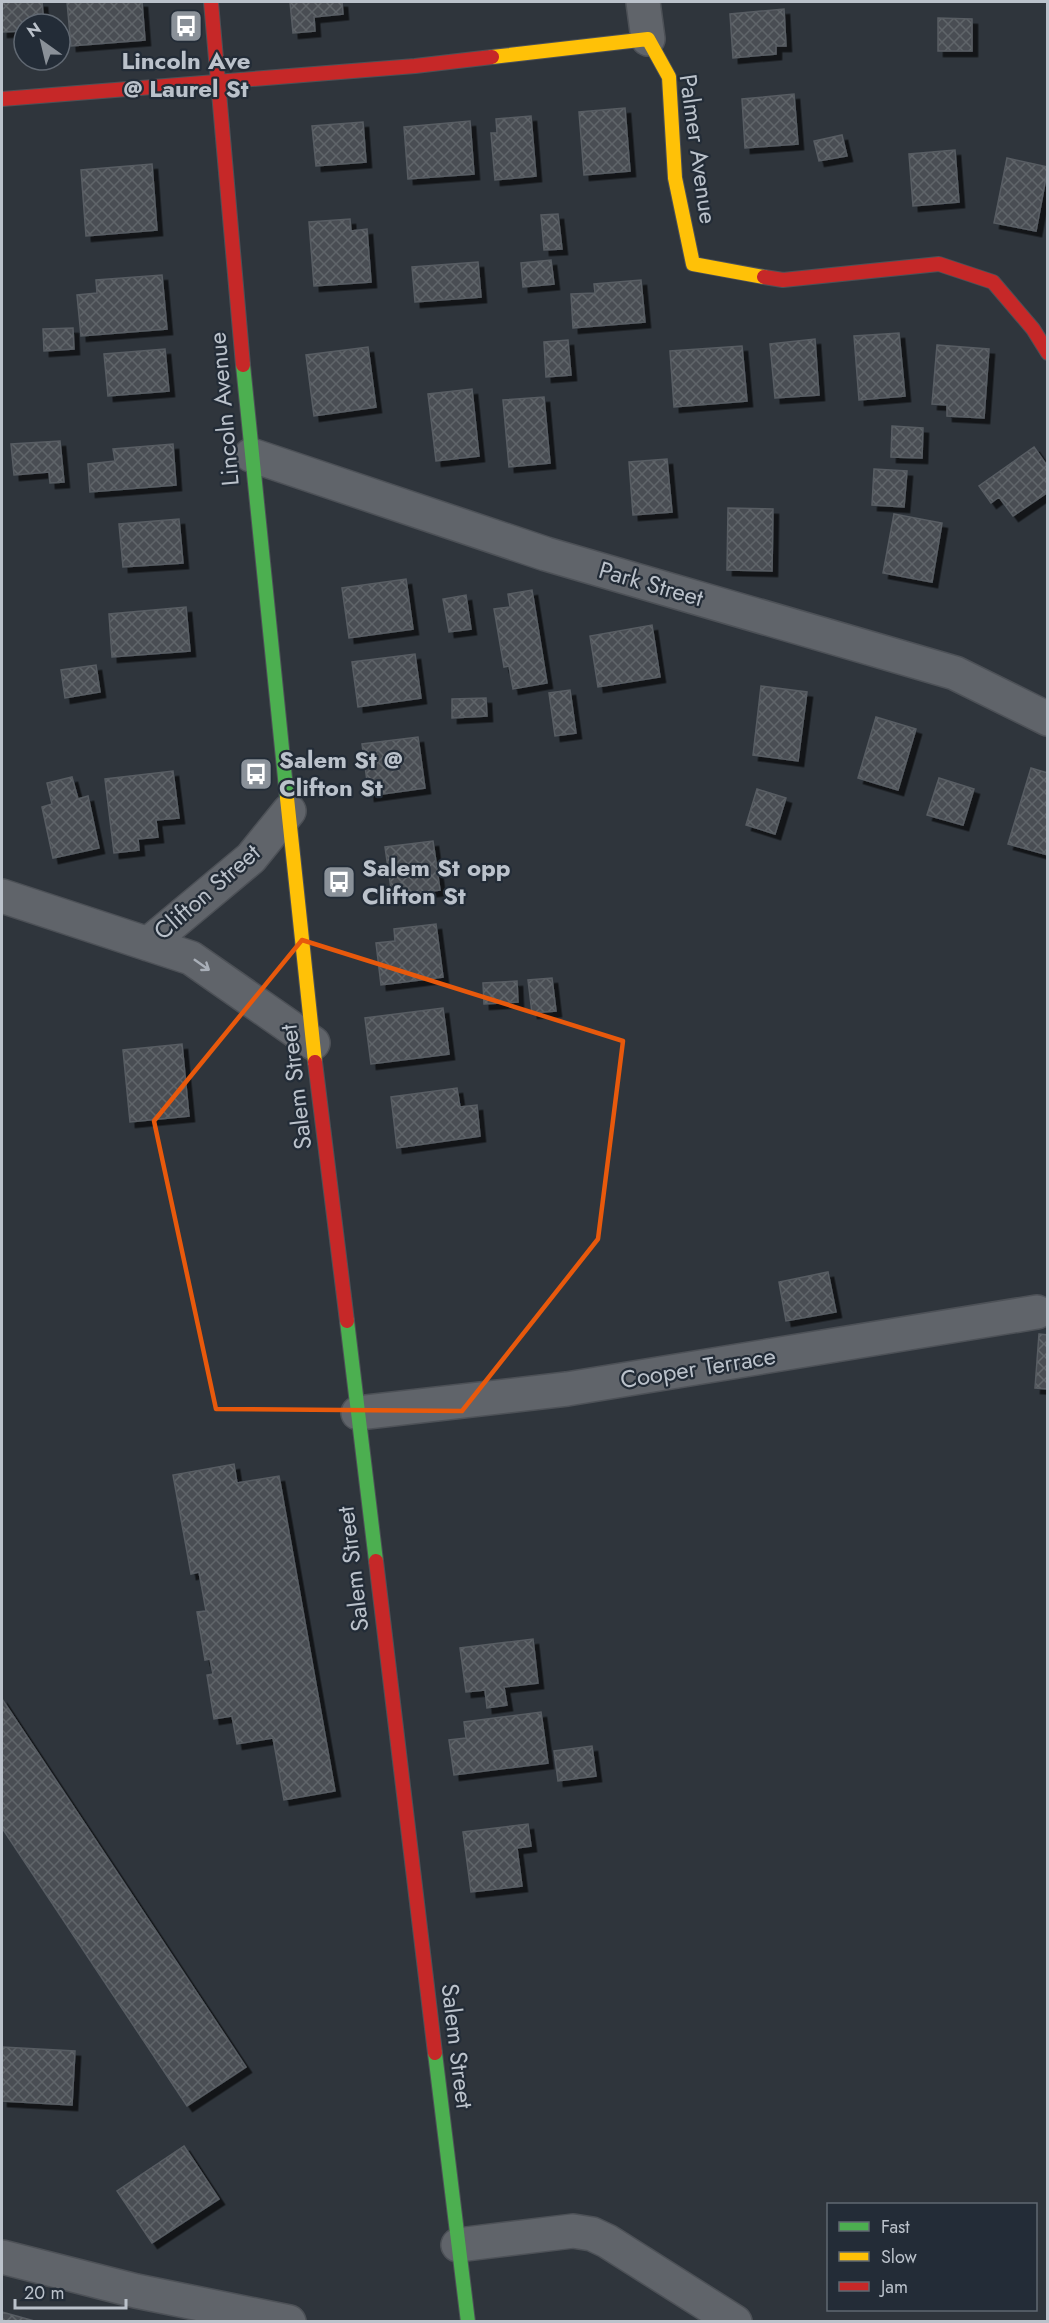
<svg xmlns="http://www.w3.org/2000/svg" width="1049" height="2323" font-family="Jost,sans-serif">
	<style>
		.building { fill: url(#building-cross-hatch); stroke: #585d63; stroke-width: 1.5; filter: url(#shadow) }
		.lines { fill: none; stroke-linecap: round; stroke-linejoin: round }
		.street-casing { stroke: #4d5157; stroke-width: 36 }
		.fast-casing { stroke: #4d5157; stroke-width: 16 }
		.slow-casing { stroke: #4d5157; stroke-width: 16 }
		.jam-casing { stroke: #4d5157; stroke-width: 16 }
		.street { stroke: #60646a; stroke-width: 33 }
		.fast { stroke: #4caf50; stroke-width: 14 }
		.slow { stroke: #ffc107; stroke-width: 14 }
		.jam { stroke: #c62828; stroke-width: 14 }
		.oneway { stroke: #a9afb8 }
		.marked { fill: none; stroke: #e8590c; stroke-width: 4.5; stroke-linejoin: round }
		.labels { text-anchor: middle; stroke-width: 4.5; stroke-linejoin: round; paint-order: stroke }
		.poi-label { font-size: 24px; font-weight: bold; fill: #bbc2cb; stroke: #232c37; text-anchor: start }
		.street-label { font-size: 24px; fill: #bbc2cb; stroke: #232c37 }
	</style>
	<defs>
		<pattern id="building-cross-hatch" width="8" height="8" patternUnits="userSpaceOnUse" patternTransform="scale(1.5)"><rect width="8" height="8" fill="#494d53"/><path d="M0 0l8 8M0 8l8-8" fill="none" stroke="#61656a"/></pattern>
		<filter id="shadow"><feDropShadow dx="5.5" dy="5.5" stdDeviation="0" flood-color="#0009"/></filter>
	</defs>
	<rect width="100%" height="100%" fill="#2f353c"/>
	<!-- building -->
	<path class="building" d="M2,2H42L44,24H24V31L2,32Z
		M67,2H142L145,40L71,46Z
		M290,2H342L343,14L314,17L315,31L293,33Z
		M784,9L786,46H776V54L733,58L730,14Z
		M938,18L972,19V51H938Z
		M794,94L798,144L745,148L742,99Z
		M625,108L630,171L584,175L579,112Z
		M531,116L536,176L495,180L491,133H497L496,119Z
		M470,121L474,174L408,179L404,127Z
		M363,122L366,162L316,166L312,126Z
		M842,135L847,156L819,161L814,141Z
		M955,150L959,202L913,206L909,154Z
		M1007,158L1048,167L1036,231L994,223Z
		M152,164L157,230L86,236L81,170Z
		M558,214L562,249L544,250L541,215Z
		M350,219L351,231L367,229L371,282L314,286L309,222Z
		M551,260L554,284L523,287L521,263Z
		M478,262L481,297L415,302L412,267Z
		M162,275L167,329L81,336L77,295L97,293L96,280Z
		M641,280L645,322L573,328L571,294L595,293L594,284Z
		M73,328L74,349L44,351L43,329Z
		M899,333L905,396L859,400L854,336Z
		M815,339L819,395L775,398L770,344Z
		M568,340L571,375L546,377L544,342Z
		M937,345L989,349L984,418L947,416V405L932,404Z
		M742,346L747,401L674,407L670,351Z
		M368,347L376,407L314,416L306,355Z
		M165,349L169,391L108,396L104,354Z
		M472,389L479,456L436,461L428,394Z
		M544,397L550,463L509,467L503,400Z
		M892,426L923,428L922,458L891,457Z
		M60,441L64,482L50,483L49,472L14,475L11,444Z
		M173,444L176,485L90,492L88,464L115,461L113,449Z
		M1034,447L1048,467V492L1013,516L999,497L991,503L979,486Z
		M667,459L672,512L633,515L629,462Z
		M874,469L907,471L904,507L872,505Z
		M728,508L773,509L772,571L727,570Z
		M894,514L942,523L932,582L883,573Z
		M179,519L183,563L123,567L119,524Z
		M406,579L413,629L349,638L342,588Z
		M532,590L547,683L513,689L509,666L504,667L494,609L510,607L508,594Z
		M466,595L471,629L449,632L443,599Z
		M186,607L190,651L112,657L109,614Z
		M652,625L660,677L598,687L590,636Z
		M415,654L421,698L358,707L352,662Z
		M96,665L100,692L65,698L61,670Z
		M761,686L807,692L798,761L753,755Z
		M570,690L576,733L555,736L549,693Z
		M486,698L487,716L452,718V699Z
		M876,717L916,729L898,790L858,778Z
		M418,737L425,788L369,796L362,744Z
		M1031,768L1048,773V855L1008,844Z
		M173,771L179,818L156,820L158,837L138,839L139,850L114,853L105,779Z
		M72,777L78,799L88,796L99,848L53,858L42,807L52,804L47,783Z
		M939,778L974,789L963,825L927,815Z
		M757,789L786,798L775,834L746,825Z
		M433,841L440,890L392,896L385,847Z
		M436,924L443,977L381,985L376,943L395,941L394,929Z
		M552,978L556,1011L532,1013L528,980Z
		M517,981L518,1002L484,1004L483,983Z
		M443,1008L449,1054L371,1064L365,1018Z
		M182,1044L189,1116L130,1122L123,1050Z
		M457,1088L460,1107L477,1105L480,1136L397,1148L391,1097Z
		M828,1272L836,1312L786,1321L779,1282Z
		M1039,1334L1048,1335V1389L1035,1388Z
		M234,1464L237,1483L279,1476L335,1791L284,1800L273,1738L237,1744L232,1716L214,1719L207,1675L213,1674L210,1659L205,1660L197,1612L206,1611L199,1572L191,1574L173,1475Z
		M533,1639L538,1683L504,1687L507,1705L487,1708L485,1690L466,1692L460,1648Z
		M2,1699L246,2067L187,2106L2,1828Z
		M541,1712L548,1763L454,1775L449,1740L466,1738L464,1722Z
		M592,1746L596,1776L558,1781L554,1751Z
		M528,1824L531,1846L517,1848L522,1886L471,1892L463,1832Z
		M2,2047L75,2051L72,2105L2,2101Z
		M184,2146L219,2199L152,2243L117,2191Z
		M2,2312L38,2322H2Z"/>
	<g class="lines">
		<!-- street casing -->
		<g class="street-casing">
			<path id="street" d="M643,2L648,39
				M251,455L546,554L955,673L1048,719
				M2,896L191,958L313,1043
				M148,944L251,858L289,811
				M358,1413L567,1389L1037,1312
				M458,2245L573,2231L592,2234L607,2241L735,2322
				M2,2257L136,2291L289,2322"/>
		</g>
		<!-- fast casing -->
		<g class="fast-casing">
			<path id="fast" d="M243,365L287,798
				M347,1321L376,1561
				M435,2053L468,2322"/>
		</g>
		<!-- slow casing -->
		<g class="slow-casing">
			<path id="slow" d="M492,57L648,39L669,77L675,178L693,264L764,277
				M287,798L315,1062"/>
		</g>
		<!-- jam casing -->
		<g class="jam-casing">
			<path id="jam" d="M211,2L243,365
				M2,99L415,66L492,57
				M764,277L783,280L939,264L993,282L1033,329L1048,353
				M315,1062L347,1321
				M376,1561L435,2053"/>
		</g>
		<!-- street -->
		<use href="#street" class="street"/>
		<!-- fast -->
		<use href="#fast" class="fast"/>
		<!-- slow -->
		<use href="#slow" class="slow"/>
		<!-- jam -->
		<use href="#jam" class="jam"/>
	</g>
	<!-- one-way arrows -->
	<defs><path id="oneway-shaft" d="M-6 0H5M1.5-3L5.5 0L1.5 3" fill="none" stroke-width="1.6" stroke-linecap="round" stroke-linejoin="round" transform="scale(1.5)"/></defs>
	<use class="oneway" href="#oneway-shaft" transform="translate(202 965) rotate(35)"/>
	<!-- marked area -->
	<path class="marked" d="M302,940L623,1041L598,1239L462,1411L216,1409L154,1121Z"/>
	<!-- icons -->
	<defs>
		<g id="bus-square" transform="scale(1.725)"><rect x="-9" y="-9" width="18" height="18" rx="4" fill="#8a9199" stroke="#232c37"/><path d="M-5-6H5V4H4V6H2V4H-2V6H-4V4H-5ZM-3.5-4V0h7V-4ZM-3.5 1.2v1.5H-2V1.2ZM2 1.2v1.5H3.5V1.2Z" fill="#fff"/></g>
	</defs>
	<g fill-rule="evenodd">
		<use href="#bus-square" x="186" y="26"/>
		<use href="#bus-square" x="256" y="774"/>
		<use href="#bus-square" x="339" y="882"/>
	</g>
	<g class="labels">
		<!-- poi labels -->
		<g class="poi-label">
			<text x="186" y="69" text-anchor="middle">Lincoln Ave<tspan x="186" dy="28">@ Laurel St</tspan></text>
			<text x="279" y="768">Salem St @<tspan x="279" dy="28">Clifton St</tspan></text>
			<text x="362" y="876">Salem St opp<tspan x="362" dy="28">Clifton St</tspan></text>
		</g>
		<!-- street labels -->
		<g class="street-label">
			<text transform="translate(698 149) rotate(82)" y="8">Palmer Avenue</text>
			<text transform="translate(224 409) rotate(-95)" y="8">Lincoln Avenue</text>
			<text transform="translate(651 584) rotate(16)" y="8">Park Street</text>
			<text transform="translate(207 892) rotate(-41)" y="8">Clifton Street</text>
			<text transform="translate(296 1087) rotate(-97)" y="8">Salem Street</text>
			<text transform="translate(698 1368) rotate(-9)" y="8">Cooper Terrace</text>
			<text transform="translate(353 1569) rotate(-97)" y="8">Salem Street</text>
			<text transform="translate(457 2046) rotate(83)" y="8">Salem Street</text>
		</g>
	</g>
	<!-- border -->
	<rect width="1049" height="2323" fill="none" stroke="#bbc2cb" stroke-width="6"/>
	<!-- legend -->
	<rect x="827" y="2203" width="210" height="108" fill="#232c37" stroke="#606872" stroke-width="1.5"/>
	<rect x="839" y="2222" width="30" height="9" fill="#4caf50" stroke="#606872" stroke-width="1.5"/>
	<text x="881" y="2233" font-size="18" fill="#bbc2cb">Fast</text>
	<rect x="839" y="2252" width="30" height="9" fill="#ffc107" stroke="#606872" stroke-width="1.5"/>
	<text x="881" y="2263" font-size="18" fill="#bbc2cb">Slow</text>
	<rect x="839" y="2282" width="30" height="9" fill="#c62828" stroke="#606872" stroke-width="1.5"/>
	<text x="881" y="2293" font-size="18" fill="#bbc2cb">Jam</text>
	<!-- north arrow -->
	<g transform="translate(42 42) rotate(326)"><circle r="28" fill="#232c37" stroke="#606872" stroke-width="1.5"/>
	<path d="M0-4.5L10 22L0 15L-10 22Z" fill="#8a9199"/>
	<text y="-9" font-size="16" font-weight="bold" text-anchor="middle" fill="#bbc2cb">N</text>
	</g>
	<!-- scale -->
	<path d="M15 2299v9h111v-9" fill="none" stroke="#bbc2cb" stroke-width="3"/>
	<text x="24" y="2299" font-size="18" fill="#bbc2cb" stroke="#232c37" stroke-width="4.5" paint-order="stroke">20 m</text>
</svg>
